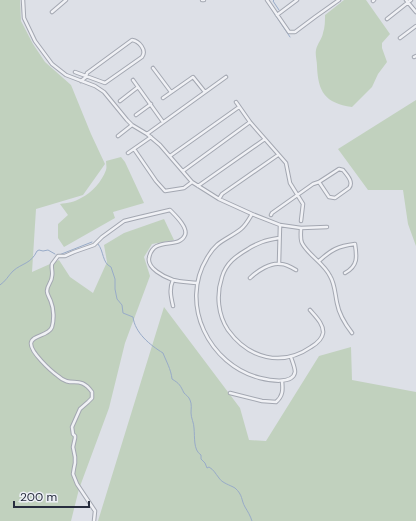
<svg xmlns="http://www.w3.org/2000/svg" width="416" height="521" font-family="'DM Sans',sans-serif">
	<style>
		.green { fill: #c1d1be }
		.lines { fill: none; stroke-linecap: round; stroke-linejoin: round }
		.stream { stroke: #98abc8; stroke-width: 1 }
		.street-casing { stroke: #a3a7b1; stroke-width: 4.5 }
		.street { stroke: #f0f1f5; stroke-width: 2.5 }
	</style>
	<rect width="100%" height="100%" fill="#dde0e7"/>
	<!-- green -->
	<path class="green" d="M0,0H20L21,21L33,44L45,62L71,85L91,134L105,164L83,195L36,209L32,272L59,260L70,277L93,293L107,262L104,245L124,233L164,219L174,240L152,244L144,257L150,276L125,343L109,408L79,489L71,521H0Z
		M344,0H366L390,34L382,43V48L387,62L378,74L372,87L352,107C325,103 318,92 317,66C317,61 315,55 316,50C317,44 322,39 323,33C325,27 325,21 325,15Z
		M416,100V246L408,224L403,190H368L338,149Z
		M121,157L125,162L144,203L113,212L115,218L64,247L58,238V224L68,215L60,204C67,203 75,202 81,198C92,193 102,181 106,170C107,167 106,164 106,161Z
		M164,307L240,408L249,440L266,441L319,356L351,347L352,380L416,392V521H98Z"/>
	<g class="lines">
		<!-- stream -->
		<path class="stream" d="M274,0L273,1L279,10
			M274,13L290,37
			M98,244C104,251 102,263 111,267L115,279V289L117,299L122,305L123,313L133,317C135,333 150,345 163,353C166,361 171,369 172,379C180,384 180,385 184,393C186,395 189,397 190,400C192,404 191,409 191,413C191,418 194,423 194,428C195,437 193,450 201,455V459L205,463L207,468L209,467C214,470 215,473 219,478C222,483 230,485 235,488C243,495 241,500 245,507C248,512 250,515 252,521
			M59,255L92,242
			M0,285C6,281 8,276 13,271C22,263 31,264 37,251L39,250L43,251L48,250L55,254"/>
		<!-- street casing -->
		<g class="street-casing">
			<path id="street" d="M23,0L24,18L35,41L52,64L66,75L95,86L104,92L127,120L132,125L147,134L160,145L192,182L219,199L252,214L280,225L301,228L327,227
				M202,0H204
				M267,0L289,32H295L315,17L339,0
				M406,0L416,12
				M373,1L374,0
				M52,12L66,0
				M277,15L297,0
				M387,19L411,0
				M400,38L416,26
				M414,57L416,56
				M153,68L171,92
				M75,72L105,83L142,57C147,50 139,41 132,40L87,73L86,77L81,81
				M133,80L163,122
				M163,98L193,77L205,92
				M120,101L138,87
				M236,102L250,122L286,163L290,183L303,204L301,221
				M136,115L151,104
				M147,134L226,77
				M118,136L132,125
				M134,149L156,181L165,191L184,188L192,182
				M128,153L151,137
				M170,156L239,107
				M183,171L250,122
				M198,186L265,139
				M219,199L222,194L278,155
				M252,214C249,219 246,225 241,229C227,240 217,240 207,258C179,304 209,365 260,378C268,380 293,385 295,372C295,367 292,361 291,357
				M271,215L272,213L313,184L319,182L339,169L343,170C347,175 354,182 349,188L335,198L329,197L319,182
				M301,228C301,233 300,239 302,243C308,255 324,263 330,276C335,284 335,294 337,303C339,314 345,324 352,333
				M279,238C273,239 267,240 262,242C257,244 252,246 248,249C236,256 226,263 222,277C216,295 218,315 228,330C249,359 282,367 311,347C316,344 322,340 323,333C324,324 315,316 310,310
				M319,261C331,250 338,246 355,244C357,257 358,266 345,273
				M279,263L280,225
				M250,278C257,271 271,262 281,264C286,264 291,267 296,270
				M173,280C169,289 171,297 173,306
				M230,393L262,401L276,402C283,396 283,390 282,381
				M94,521L95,511L77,484L73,474L74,468L75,463V457L73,447L75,438V436L73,434L72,427L80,409L88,402L92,398V392C79,374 72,389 58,376C51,371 30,352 31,343C32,335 49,336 52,327C54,320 54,309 51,302C50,298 47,295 47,291C47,285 52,282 52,276C53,272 51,268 52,264L58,256H65L74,252L94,245L102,237L124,221L136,218L170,210L172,212C177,217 188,228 185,235C179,250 153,235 149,258C147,268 164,277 173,280C180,282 190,282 197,283"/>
		</g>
		<!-- street -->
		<use href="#street" class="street"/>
	</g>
	<!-- scale -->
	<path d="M14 501v6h75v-6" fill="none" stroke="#272d3e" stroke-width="2"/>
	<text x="20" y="501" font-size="12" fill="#272d3e" stroke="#eceff5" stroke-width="3" paint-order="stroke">200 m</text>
</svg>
